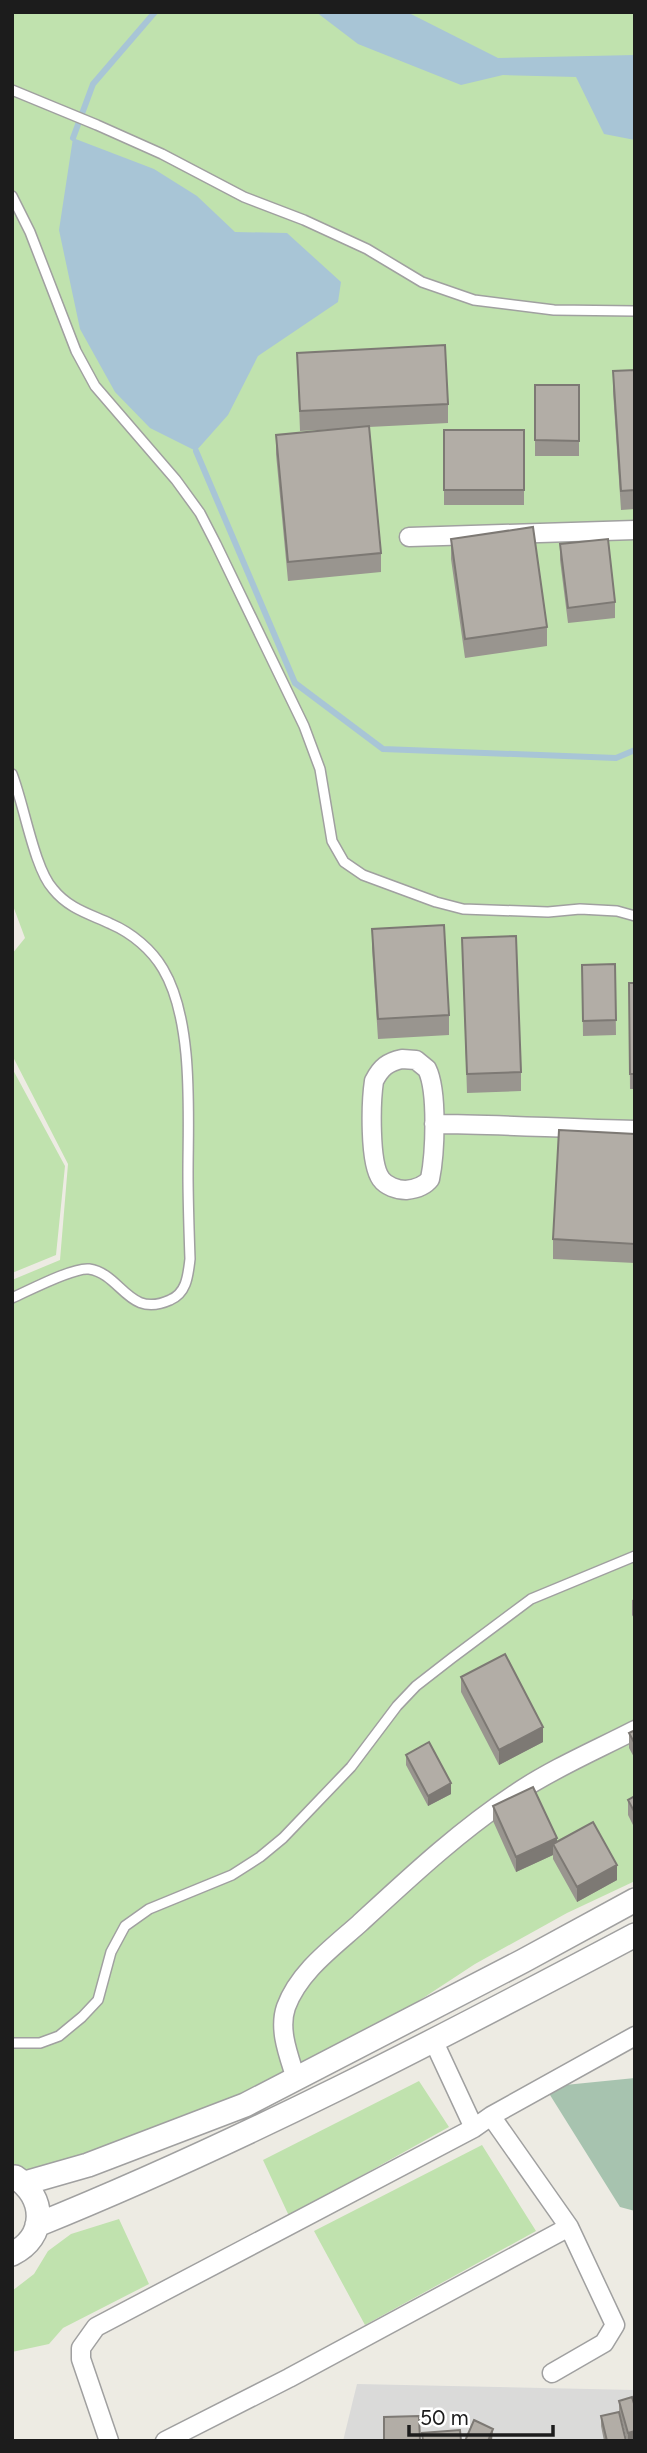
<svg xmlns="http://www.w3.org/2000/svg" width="647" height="2453" font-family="Figtree,sans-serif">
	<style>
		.residential { fill: #dadad9 }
		.grass { fill: #c0e2ae }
		.cemetery { fill: #a7c3af }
		.water { fill: #a8c5d6 }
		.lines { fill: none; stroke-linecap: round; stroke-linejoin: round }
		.stream { stroke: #a8c5d6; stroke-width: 6 }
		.service-casing { stroke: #a0a0a0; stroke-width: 12 }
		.minor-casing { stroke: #a0a0a0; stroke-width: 21 }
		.tertiary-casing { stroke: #a0a0a0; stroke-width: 26 }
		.service { stroke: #fff; stroke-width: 9 }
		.minor { stroke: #fff; stroke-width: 18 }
		.tertiary { stroke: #fff; stroke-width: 23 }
		.wall { fill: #99958f }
		.shaded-wall { fill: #7d7974 }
		.building { fill: #b2ada6; stroke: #7d7974; stroke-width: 2 }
	</style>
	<rect width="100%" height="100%" fill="#edebe3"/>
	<!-- residential -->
	<path class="residential" d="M357,2384L635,2390V2441H343Z"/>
	<!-- grass -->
	<path class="grass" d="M12,12H635V1881L567,1913L475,1964L414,2004L178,2137L12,2175V1280L60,1260L68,1164L12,1055V954L25,938L12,903Z
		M12,1068L65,1166L56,1255L12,1273Z
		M419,2081L449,2127L289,2216L263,2160Z
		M482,2145L536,2231L365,2325L314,2231Z
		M119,2219L149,2284L63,2328L49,2344L12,2352V2291L34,2274L48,2251L71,2234Z"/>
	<!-- cemetery -->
	<path class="cemetery" d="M635,2078V2211L620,2207L545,2087Z"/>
	<!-- water -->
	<path class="water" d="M316,12H407L498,58L635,55V140L604,134L576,77L503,75L461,85L358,44Z
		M73,138L154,169L197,196L235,232L287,233L341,282L338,302L258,356L228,415L196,451L150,428L115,392L80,329L59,230Z"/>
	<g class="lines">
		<!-- stream -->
		<path class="stream" d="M73,138L93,84L155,12
			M196,451L295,683L383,749L616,758L635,750"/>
		<!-- service casing -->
		<g class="service-casing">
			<path id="service" d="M12,90L97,125L162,154L244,197L304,220L367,249L422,282L474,300L554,310L635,311
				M12,196L30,232L76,351L95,386L176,480L200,513L216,544L304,726L320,769L332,841L344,862L363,875L436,902L463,909L548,912L580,909L617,911L635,916
				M12,774C24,804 34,868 53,889C69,909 90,914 111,924C132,933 152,950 163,969C194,1021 188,1114 188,1173C188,1202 189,1230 190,1259C188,1275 187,1293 170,1300C128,1319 122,1274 89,1269C73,1267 28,1291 12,1298
				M12,2043H40L59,2036L82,2017L98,2000L111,1952L125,1926L149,1909L232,1875L260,1857L283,1838L351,1767L397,1706L416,1686L452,1658L531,1599L635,1556"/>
		</g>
		<!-- minor casing -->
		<g class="minor-casing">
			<path id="minor" d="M409,537L635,530
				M402,1059L416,1060L427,1069C438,1091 435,1155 430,1179C424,1187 415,1189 406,1190C397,1190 386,1186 381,1179C369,1163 371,1101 374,1081C381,1067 388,1062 402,1059Z
				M434,1124C501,1124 568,1129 635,1130
				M434,2042L474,2128
				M296,2079C289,2056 278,2030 286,2007C299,1972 332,1948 359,1924C410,1877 460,1830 518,1792C554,1768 596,1750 635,1730
				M491,2116L635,2036
				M109,2441L81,2359V2348L96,2327L474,2128L491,2116L569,2227L615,2325L604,2343L552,2373
				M165,2441L289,2378L569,2227"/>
		</g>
		<!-- tertiary casing -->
		<g class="tertiary-casing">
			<path id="tertiary" d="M25,2183L88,2165L245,2105L523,1961L635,1900
				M37,2225C242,2142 439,2039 635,1935
				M12,2254C47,2237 46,2197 15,2177"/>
		</g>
		<!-- service -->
		<use href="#service" class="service"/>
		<!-- minor -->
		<use href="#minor" class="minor"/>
		<!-- tertiary -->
		<use href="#tertiary" class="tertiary"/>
	</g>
	<!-- wall -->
	<path class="wall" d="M297,353L448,404V423L369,427L381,553V572L288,581L276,454V435L340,429L300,431Z
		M635,370V509L621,510L613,391V371Z
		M535,385H579V456H535Z
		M444,430H524V505H444Z
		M451,539L547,627V646L465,658L451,559Z
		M560,544L615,602V618L568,623L560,560Z
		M372,929L449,1015V1035L378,1039L372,948Z
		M462,938L521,1072V1091L467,1093Z
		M615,964L616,1035L583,1036L582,965Z
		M629,983H635V1089H630Z
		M635,1134V1263L553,1259V1239Z
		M635,1599V1620L632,1615V1600Z
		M461,1677L543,1742L499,1765L461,1692Z
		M635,1730V1759L629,1748V1733Z
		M406,1755L451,1794L428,1806L406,1765Z
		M635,1796V1829L628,1815V1800Z
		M493,1806L557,1842L617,1880L577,1902L553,1859V1855L516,1872L493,1821Z
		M619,2401L635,2441H627L620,2414L626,2441H604L601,2426V2416L619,2412Z"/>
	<!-- shaded-wall -->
	<path class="shaded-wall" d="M543,1727V1742L499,1765V1750Z
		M451,1783V1794L428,1806V1796Z
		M557,1838V1851L553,1844V1855L516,1872V1857Z
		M617,1865V1880L577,1902V1887Z
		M493,2429L492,2441H488Z
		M635,2431V2441H628V2433Z"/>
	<!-- building -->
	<path class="building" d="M445,345L448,404L300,411L297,353Z
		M635,370V490L621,491L613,371Z
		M535,385H579V441L535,440Z
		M369,426L381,553L288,562L276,435Z
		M444,430H524V490H444Z
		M533,527L547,627L465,639L451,539Z
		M608,539L615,602L568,608L560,544Z
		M444,925L449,1015L378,1019L372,929Z
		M516,936L521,1072L467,1074L462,938Z
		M615,964L616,1020L583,1021L582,965Z
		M629,983H635V1074H630Z
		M559,1130L635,1134V1244L553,1239Z
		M505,1654L543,1727L499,1750L461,1677Z
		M635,1730V1744L629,1733Z
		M429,1742L451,1783L428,1796L406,1755Z
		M533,1787L557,1838L516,1857L493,1806Z
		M635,1796V1813L628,1800Z
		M593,1822L617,1865L577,1887L553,1844Z
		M632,2397L635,2407V2431L628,2433L619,2401Z
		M619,2412L626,2441H607L601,2416Z
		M419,2416L420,2441H384V2417Z
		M474,2420L493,2429L488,2441H465Z
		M460,2430L461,2441H423L422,2433Z"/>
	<!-- border -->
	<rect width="647" height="2453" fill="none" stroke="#1c1c1c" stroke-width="28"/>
	<!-- scale -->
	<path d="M409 2425v10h144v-10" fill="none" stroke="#1c1c1c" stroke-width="3.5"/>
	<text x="420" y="2425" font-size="21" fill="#1c1c1c" stroke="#ffffff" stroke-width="5" paint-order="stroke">50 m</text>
</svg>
